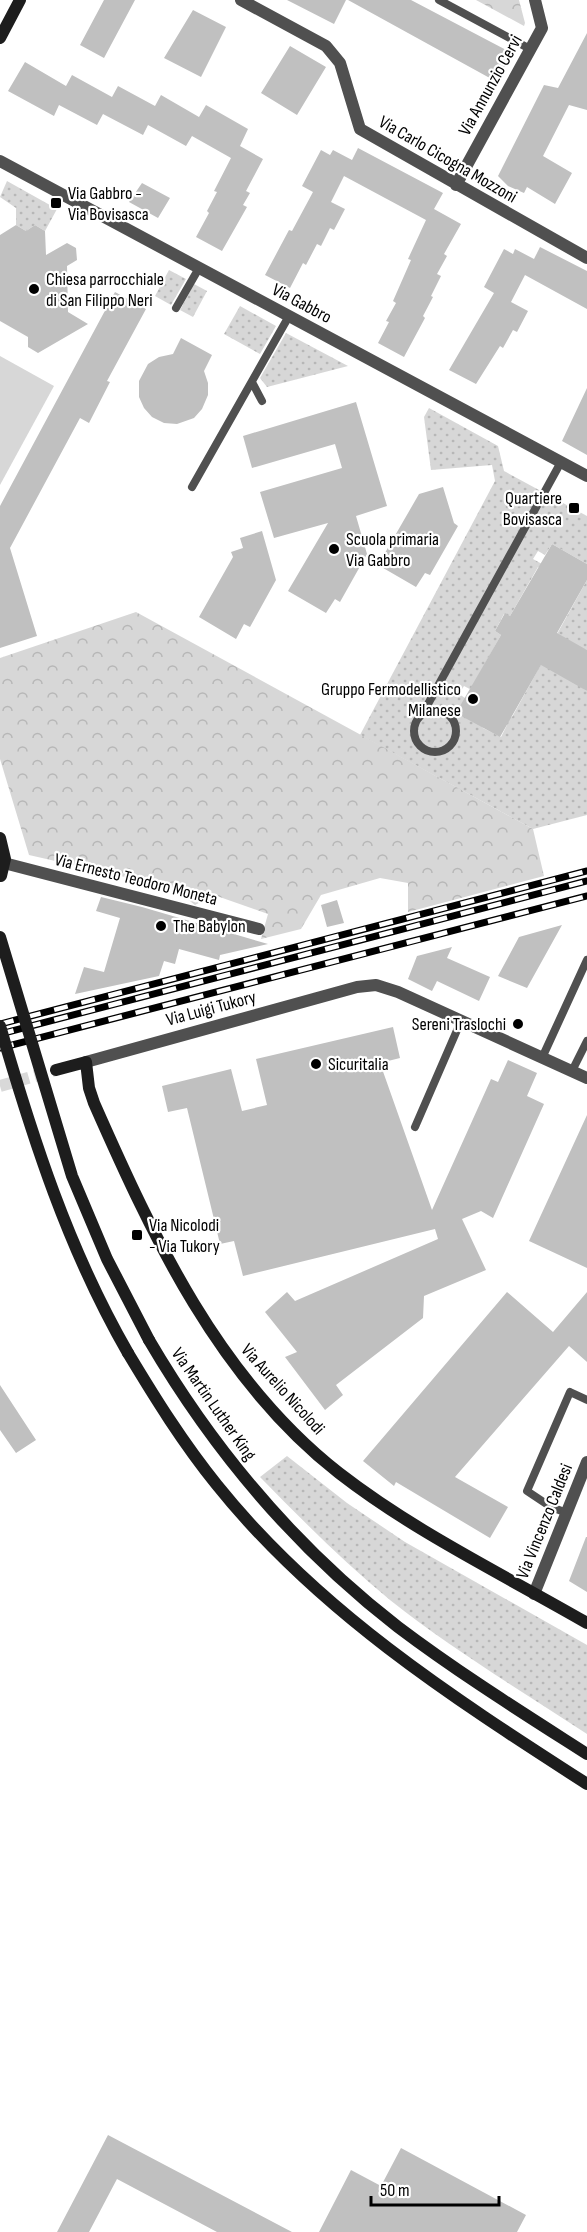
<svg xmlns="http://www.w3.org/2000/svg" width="587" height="2232" font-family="'Sofia Sans Condensed',sans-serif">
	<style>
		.grass { fill: url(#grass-dots) }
		.park { fill: url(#park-crowns) }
		.garden { fill: #d7d7d7 }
		.building { fill: #c0c0c0 }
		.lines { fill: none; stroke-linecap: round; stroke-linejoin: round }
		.secondary-tunnel { stroke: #d9d9d9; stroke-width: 12; stroke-dasharray: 12 6; stroke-linecap: butt }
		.lane { stroke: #505050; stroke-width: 8 }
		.street { stroke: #505050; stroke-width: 12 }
		.secondary { stroke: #1d1d1d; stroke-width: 12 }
		.rail-casing { stroke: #000; stroke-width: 7 }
		.rail { stroke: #fff; stroke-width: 4.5; stroke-dasharray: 14; stroke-linecap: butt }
		.secondary-bridge { stroke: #1d1d1d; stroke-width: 12 }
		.poi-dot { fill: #000; stroke: #fff; stroke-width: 2 }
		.labels { text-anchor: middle; stroke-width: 4.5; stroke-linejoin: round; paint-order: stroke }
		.street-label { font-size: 18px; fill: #000; stroke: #fff }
		.poi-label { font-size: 18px; fill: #000; stroke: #fff; text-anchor: start }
	</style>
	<defs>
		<pattern id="grass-dots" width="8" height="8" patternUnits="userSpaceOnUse" patternTransform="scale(1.5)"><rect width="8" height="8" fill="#d7d7d7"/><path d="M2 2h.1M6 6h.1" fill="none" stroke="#b7b7b7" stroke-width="1.8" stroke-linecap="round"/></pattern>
		<pattern id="park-crowns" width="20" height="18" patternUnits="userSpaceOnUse" patternTransform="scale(1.5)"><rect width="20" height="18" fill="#d7d7d7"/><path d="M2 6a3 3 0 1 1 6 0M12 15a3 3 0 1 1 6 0" fill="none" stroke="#b7b7b7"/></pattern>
	</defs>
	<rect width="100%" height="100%" fill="#fff"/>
	<!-- grass -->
	<path class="grass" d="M7,181L57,209L45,231L35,225L26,231L16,225V208L0,197Z
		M169,270L186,279L171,305L155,296Z
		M194,284L207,291L193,317L180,310Z
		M240,306L276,326L260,354L224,334Z
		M286,333L348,366L267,387L260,378Z
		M429,408L498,446L504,471L587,516V564L552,544L545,555L538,551L533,559L551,569L538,567L510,616L504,614L495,631L501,635L473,685L483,696L464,686L459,694L465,698L483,728L501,737L507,725L501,722L512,717L544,659L587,691V815L533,829L360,735L495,481L492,465L431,470L424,417Z
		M587,580V650L552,643Z
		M287,1456L347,1503L405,1542L587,1645V1734C521,1691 452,1649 390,1600C344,1562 302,1520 260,1477Z"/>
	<!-- park -->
	<path class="park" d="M476,0H519L525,23L524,26Z
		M136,612L533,829L544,876L408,912V883L380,878L321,895L301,929L261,939L268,914L214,895L195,905L173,888L29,855L0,759V658Z"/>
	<!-- garden -->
	<path class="garden" d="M0,356L54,386L0,485Z"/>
	<!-- building -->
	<path class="building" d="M104,0H135L104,58L80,45Z
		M287,0H346L334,24Z
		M348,0H411L512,53L497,82Z
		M193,10L226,27L201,77L164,58Z
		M587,33V110L569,105L543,156L572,173L555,204L527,187L524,193L508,186L498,176L544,85L558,88Z
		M290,46L326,67L297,115L261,93Z
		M25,62L66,86L72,75L112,97L118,86L155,106L161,95L199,117L206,105L248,129L240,146L263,159L246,191L250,193L243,205L247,207L222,251L196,237L209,213L207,211L217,192L214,191L231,158L192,136L186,146L148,125L143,135L103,114L97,125L59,105L54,116L8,91Z
		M358,148L443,193L434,209L461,224L444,254L447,256L437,274L441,276L431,296L433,297L423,316L425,318L404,357L378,343L389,322L386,321L396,303L393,301L411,260L408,259L426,220L344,176L331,202L345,209L334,230L330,228L321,246L317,244L306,265L303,263L290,288L265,275L289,230L292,231L313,192L302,186L321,150L330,155L333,150L352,160Z
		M142,183L170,198L158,218L129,202Z
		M16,225L26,231L35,225L45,231L46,255L67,243L76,248L77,260L67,266L68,312L88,324L38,353L28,347V337L0,321V235Z
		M540,247L587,271V309L525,275L511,302L528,311L517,332L513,330L503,348L500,346L476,384L449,370L494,293L484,287L504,249L513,254L515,249L534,259Z
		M115,292L146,309L107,381L110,382L89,423L80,418L10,548L37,636L0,648V506Z
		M181,338L212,355L204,371L208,383V395L202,409L194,418L177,424L164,423L152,417L144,408L139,397V381L148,364L159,357L173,354Z
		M587,388V455L562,441Z
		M356,402L387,506L356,516L367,554L340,602L335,599L326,613L288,591L328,523L274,538L260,492L342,468L335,444L252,468L243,436Z
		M443,487L454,523L458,526L430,575L425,573L416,587L378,565L419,494Z
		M262,531L276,580L250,627L244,624L236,639L199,617L233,557L231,552L243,548L240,538Z
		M552,544L587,564V580L557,633L587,650V691L541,665L500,737L456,713L501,635L495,631L505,613L510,616Z
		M101,897L142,907L268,944L220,955L219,960L179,949L175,964L164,961L159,976L75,994L84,967L104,972L120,918L96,911Z
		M337,900L344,923L327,927L321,905Z
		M562,925L527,988L498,976L519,937Z
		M452,947L447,958L490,977L479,1001L437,981L432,991L408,979L417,956Z
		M393,1027L400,1058L380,1063L432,1210L491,1079L498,1082L508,1060L537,1073L527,1096L544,1104L493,1218L481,1211L462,1219L486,1270L424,1296L423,1318L336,1385L343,1395L325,1410L285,1357L297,1352L265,1312L287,1292L295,1301L438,1239L435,1229L243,1276L234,1241L220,1244L187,1108L168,1112L162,1086L231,1069L242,1111L267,1105L256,1059Z
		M587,1115V1268L529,1241Z
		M507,1292L553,1332L587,1292V1362L569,1346L455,1477L508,1507L490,1538L396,1482L394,1486L363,1461Z
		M0,1385L36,1440L16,1453L0,1430Z
		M586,1537H587V1592L569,1581Z
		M108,2135L292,2232H217L117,2179L89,2232H57Z
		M401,2148L526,2215L517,2232H319L351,2170L381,2186Z"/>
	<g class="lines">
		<!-- secondary-tunnel -->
		<path class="secondary-tunnel" d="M0,1086L56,1070"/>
		<!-- lane -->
		<path class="lane" d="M439,0L530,49
			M176,308L199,268
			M252,382L262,401
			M192,487L289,316
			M414 731a21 21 0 1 1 42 0a21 21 0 1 1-42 0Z
			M429,711L428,704L561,462
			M542,1058L587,960
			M572,1071L587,1041
			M415,1127L461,1021
			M567,1513L551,1507L527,1491L570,1392L587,1400"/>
		<!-- street -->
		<path class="street" d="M241,0L326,46L340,63L360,129L587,258
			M0,161L587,476
			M456,185L542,28L535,0
			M4,863L259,929
			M86,1062L357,987L376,985L398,992L587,1078
			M534,1594L587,1462"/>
		<!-- secondary -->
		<path class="secondary" d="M0,38L20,0
			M0,838L5,859L1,876
			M56,1070L86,1062L89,1088L94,1103C154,1239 219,1379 339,1473C415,1532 504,1575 587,1623
			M149,1340C214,1451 296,1548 398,1627C459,1673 523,1713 587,1754
			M128,1353C155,1398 183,1443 217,1485C318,1611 452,1697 587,1784"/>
		<!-- rail casing -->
		<g class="rail-casing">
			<path id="rail" d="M0,1024L587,871
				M0,1034L587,881
				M0,1048L587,896"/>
		</g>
		<!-- rail -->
		<use href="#rail" class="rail"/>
		<!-- secondary-bridge -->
		<path class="secondary-bridge" d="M0,937L72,1176L107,1259L149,1340
			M0,1026C33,1139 68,1249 128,1353"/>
	</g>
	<!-- markers -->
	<g class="poi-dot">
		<rect x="50" y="197" width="12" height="12" rx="3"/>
		<circle cx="34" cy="289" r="6"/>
		<rect x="568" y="502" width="12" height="12" rx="3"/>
		<circle cx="334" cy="549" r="6"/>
		<circle cx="473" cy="699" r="6"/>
		<circle cx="161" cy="926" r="6"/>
		<circle cx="518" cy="1024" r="6"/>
		<circle cx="316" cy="1064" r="6"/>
		<rect x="131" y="1229" width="12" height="12" rx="3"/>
	</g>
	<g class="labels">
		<!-- street labels -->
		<g class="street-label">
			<text transform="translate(490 85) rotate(-61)" y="6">Via Annunzio Cervi</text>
			<text transform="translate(448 159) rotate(30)" y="6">Via Carlo Cicogna Mozzoni</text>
			<text transform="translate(302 303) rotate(28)" y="6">Via Gabbro</text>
			<text transform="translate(136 879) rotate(14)" y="6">Via Ernesto Teodoro Moneta</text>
			<text transform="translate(211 1008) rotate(-15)" y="6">Via Luigi Tukory</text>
			<text transform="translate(283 1389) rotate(48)" y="6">Via Aurelio Nicolodi</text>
			<text transform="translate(214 1404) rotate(55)" y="6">Via Martin Luther King</text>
			<text transform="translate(544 1521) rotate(-68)" y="6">Via Vincenzo Caldesi</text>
		</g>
		<!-- poi labels -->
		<g class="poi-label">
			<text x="68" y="199">Via Gabbro -<tspan x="68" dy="21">Via Bovisasca</tspan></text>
			<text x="46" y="285">Chiesa parrocchiale<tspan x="46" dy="21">di San Filippo Neri</tspan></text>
			<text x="562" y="504" text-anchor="end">Quartiere<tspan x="562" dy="21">Bovisasca</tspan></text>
			<text x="346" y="545">Scuola primaria<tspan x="346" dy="21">Via Gabbro</tspan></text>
			<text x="461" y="695" text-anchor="end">Gruppo Fermodellistico<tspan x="461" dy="21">Milanese</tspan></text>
			<text x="173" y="932">The Babylon</text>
			<text x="506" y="1030" text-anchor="end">Sereni Traslochi</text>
			<text x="328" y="1070">Sicuritalia</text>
			<text x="149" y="1231">Via Nicolodi<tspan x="149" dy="21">- Via Tukory</tspan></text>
		</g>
	</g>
	<!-- scale -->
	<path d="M371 2196v9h128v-9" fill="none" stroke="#000000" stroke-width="3"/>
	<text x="380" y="2196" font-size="18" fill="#000000" stroke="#ffffff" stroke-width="4.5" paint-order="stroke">50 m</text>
</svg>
